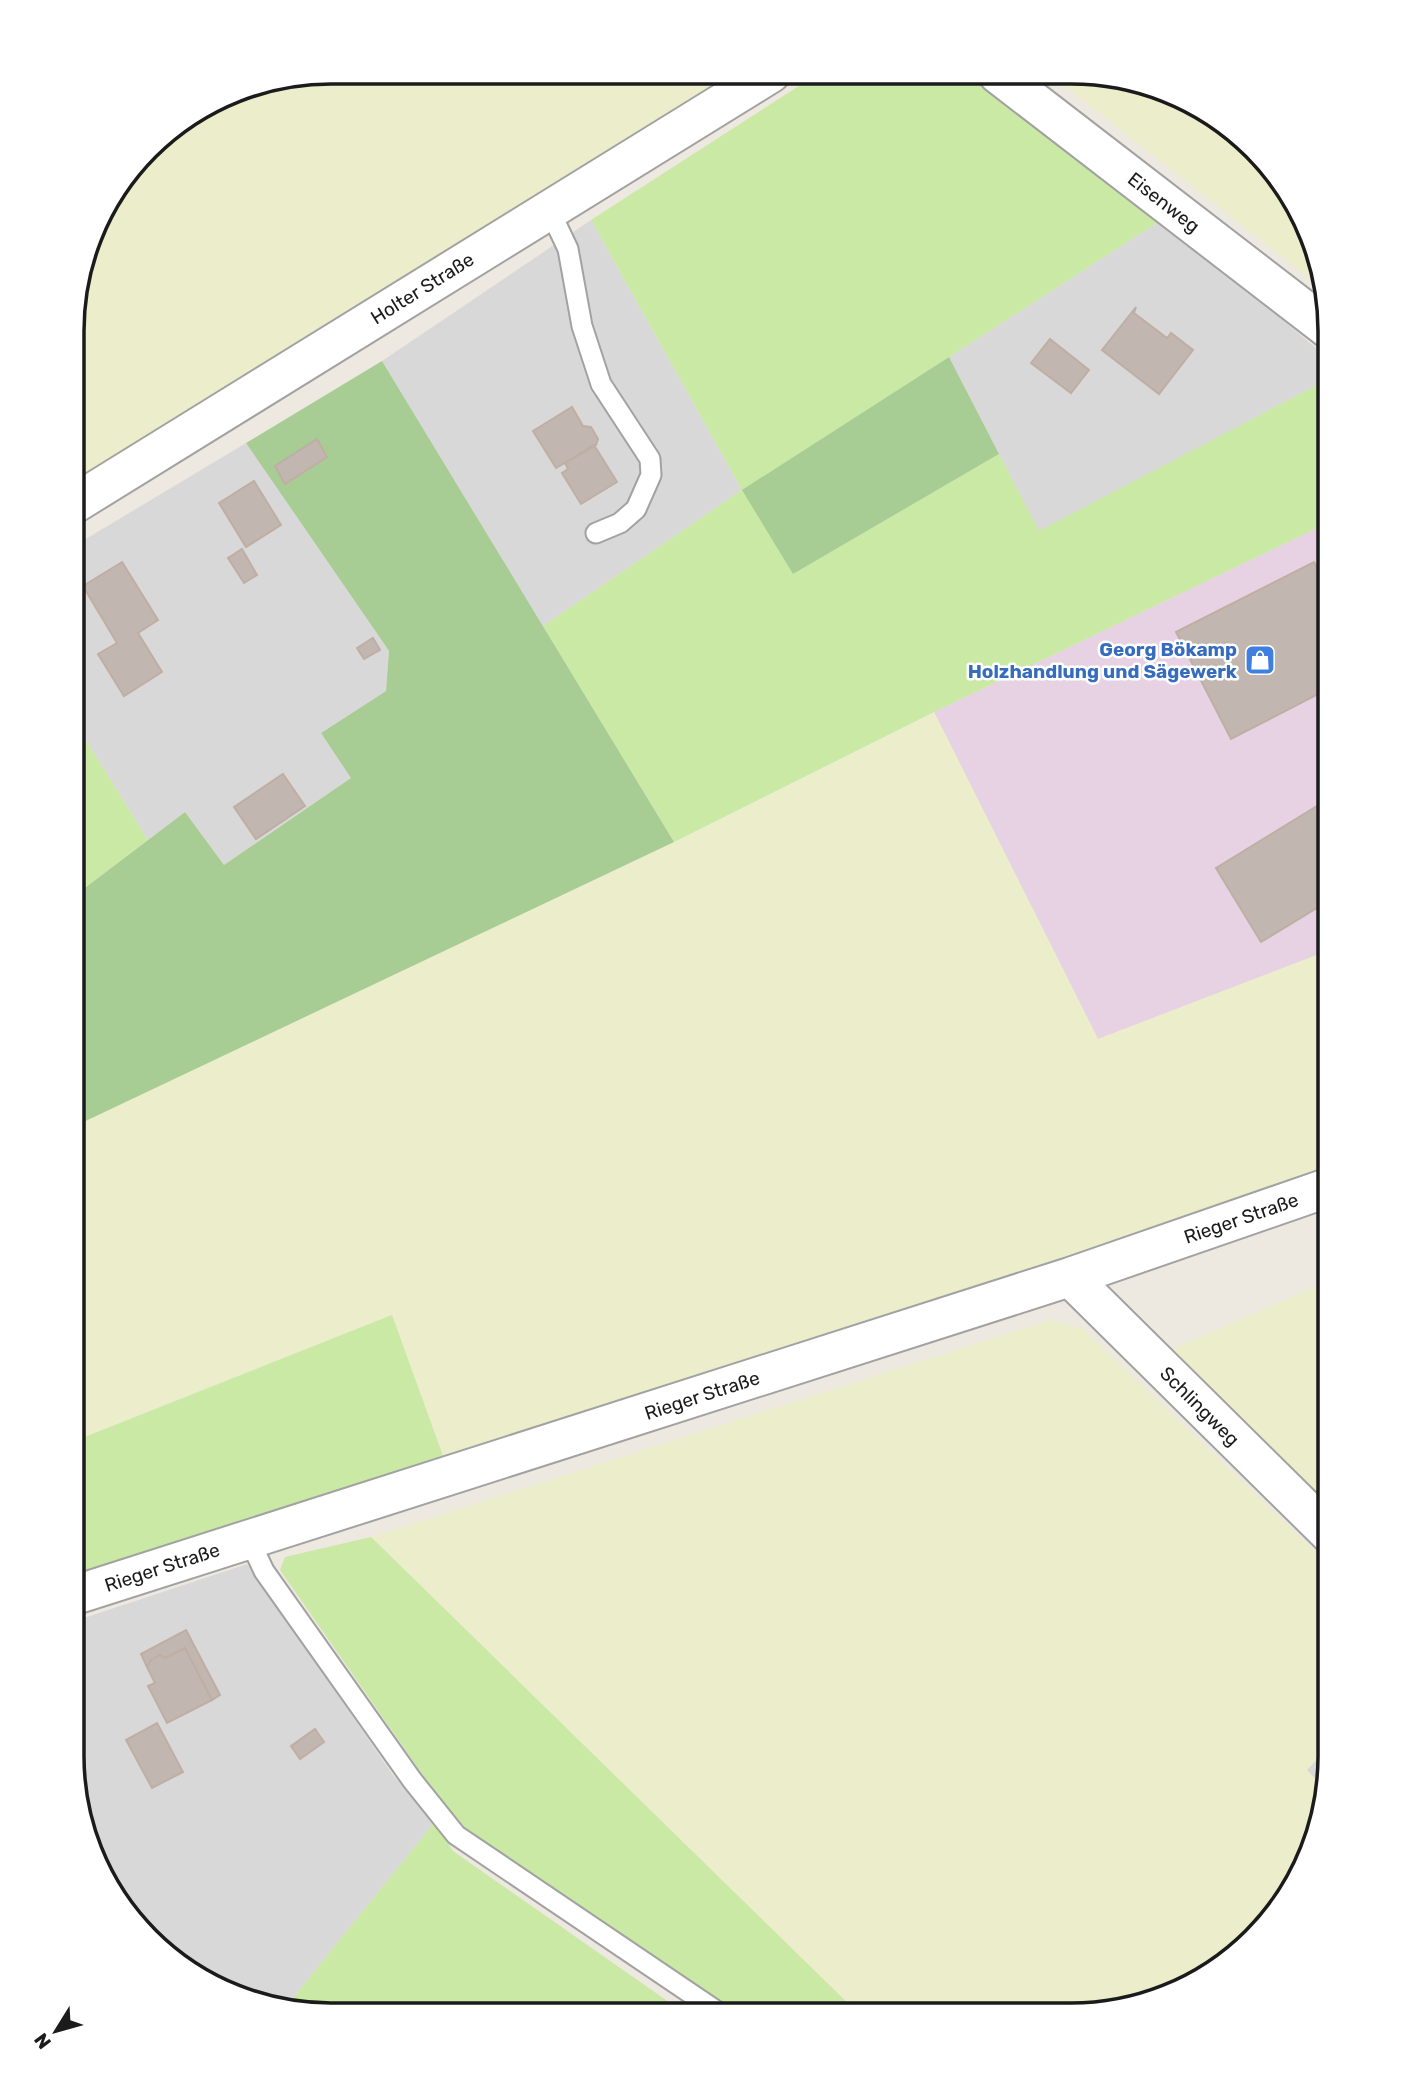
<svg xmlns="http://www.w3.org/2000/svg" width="1402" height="2087" font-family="Rubik,sans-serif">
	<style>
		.residential { fill: #d9d8d8 }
		.industrial { fill: #e6d2e3 }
		.farmland { fill: #ebedcb }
		.grass { fill: #c9e9a4 }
		.forest { fill: #a7cd94 }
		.building { fill: #c1b7b0; stroke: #bfaea3; stroke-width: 2 }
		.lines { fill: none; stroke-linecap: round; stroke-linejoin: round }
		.lane-casing { stroke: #a2a2a2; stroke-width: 23 }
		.street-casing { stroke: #a2a2a2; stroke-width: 42 }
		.lane { stroke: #fff; stroke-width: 19 }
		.street { stroke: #fff; stroke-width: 38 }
		.labels { text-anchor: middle; stroke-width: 5; stroke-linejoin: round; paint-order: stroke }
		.street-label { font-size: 19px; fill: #1b1b1b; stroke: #fff }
		.shop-label { font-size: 19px; font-weight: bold; fill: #366cbe; stroke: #fff; text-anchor: end }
		.rim { fill: none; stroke: #1b1b1b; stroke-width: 3.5 }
	</style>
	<rect width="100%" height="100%" fill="#ede8e0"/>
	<!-- residential -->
	<path class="residential" d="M1163,219L1330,360V378L1039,532L949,357Z
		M591,220L742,490L543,626L382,361Z
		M246,443L389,651L386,691L321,733L352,778L224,865L185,812L148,840L73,720L74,546Z
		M247,1564L393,1775L434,1823L284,2009L232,1996L173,1962L126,1914L92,1856L72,1756V1622Z
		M1330,1746V1774L1326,1790L1306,1770Z"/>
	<!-- industrial -->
	<path class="industrial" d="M1330,522V950L1098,1039L934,712Z"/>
	<!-- farmland -->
	<path class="farmland" d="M331,72L737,73L592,161L74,488V297L106,202L160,136L247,86Z
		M1049,74H1105L1229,125L1276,173L1310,231L1322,288Z
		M934,712L1098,1039L1330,950V1169L447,1467L392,1315L72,1442L73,1122L76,1125L674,842Z
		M1330,1280V1507L1167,1351Z
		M1050,1320L1082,1328L1330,1566V1746L1307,1770L1326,1790L1316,1840L1286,1900L1229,1961L1171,1995L1072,2015H860L371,1537Z"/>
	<!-- grass -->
	<path class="grass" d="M819,73L971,74L1163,219L743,490L793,574L999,454L1039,531L1330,378V522L934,712L674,842L543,626L742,490L591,220Z
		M73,720L148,840L73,897Z
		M392,1315L447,1467L72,1586V1442Z
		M371,1537L860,2015L733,2014L461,1830L280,1570L285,1557Z
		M434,1823L453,1851L686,2014L297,2013L284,2009Z"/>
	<!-- forest -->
	<path class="forest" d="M949,357L999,454L793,574L742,490Z
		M382,361L674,842L75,1126L73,1122V897L185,812L224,865L351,778L321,733L386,691L389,651L246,443Z"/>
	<!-- building -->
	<path class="building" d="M1136,307L1134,313L1167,338L1171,333L1193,350L1159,394L1102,350Z
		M1050,339L1089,370L1071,393L1031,363Z
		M572,407L583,426L591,427L598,439L596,445L556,468L533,431Z
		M317,439L327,457L285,484L275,466Z
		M594,445L617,482L581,504L562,473L568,469L565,463Z
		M254,481L281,525L246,547L219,503Z
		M242,549L257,575L244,583L228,558Z
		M1329,557H1330V576L1321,569L1323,561Z
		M122,562L158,620L138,633L162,672L124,696L98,654L117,643L83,586Z
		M1314,562L1330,593V688L1231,739L1176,632Z
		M373,638L380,650L364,659L357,648Z
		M283,774L305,806L256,839L234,807Z
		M1330,798V900L1261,942L1216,868Z
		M186,1630L220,1695L212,1700L185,1648L165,1658L160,1655L151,1660L147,1667L141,1654Z
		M185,1648L212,1700L167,1723L148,1686L155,1683L147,1667L151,1660L160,1655L165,1658Z
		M157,1723L183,1772L152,1788L126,1740Z
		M315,1729L324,1742L300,1759L291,1746Z"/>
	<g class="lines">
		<!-- lane casing -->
		<g class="lane-casing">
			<path id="lane" d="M549,209L568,249L582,326L601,384L650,459L651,475L636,509L620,523L596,533
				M249,1539L264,1571L412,1780L456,1835L721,2014"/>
		</g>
		<!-- street casing -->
		<g class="street-casing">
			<path id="street" d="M998,74L1330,330
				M74,504L771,73
				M1070,1277L1330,1534
				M72,1596L1070,1277L1330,1187"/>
		</g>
		<!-- lane -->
		<use href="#lane" class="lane"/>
		<!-- street -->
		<use href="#street" class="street"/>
	</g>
	<!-- icons -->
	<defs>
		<g id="shop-square" transform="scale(1.575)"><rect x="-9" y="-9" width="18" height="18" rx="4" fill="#3f7fe0" stroke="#fff"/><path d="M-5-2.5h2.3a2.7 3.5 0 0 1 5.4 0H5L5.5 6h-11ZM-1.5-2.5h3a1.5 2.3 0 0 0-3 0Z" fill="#fff"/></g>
	</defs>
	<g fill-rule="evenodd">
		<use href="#shop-square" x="1260" y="660"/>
	</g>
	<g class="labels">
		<!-- street labels -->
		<g class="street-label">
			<text transform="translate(1164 202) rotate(38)" y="7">Eisenweg</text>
			<text transform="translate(422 288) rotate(-32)" y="7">Holter Straße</text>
			<text transform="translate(1241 1218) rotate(-19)" y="7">Rieger Straße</text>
			<text transform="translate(702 1395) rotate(-18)" y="7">Rieger Straße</text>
			<text transform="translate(1200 1406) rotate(45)" y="7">Schlingweg</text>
			<text transform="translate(162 1567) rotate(-18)" y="7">Rieger Straße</text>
		</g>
		<!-- shop labels -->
		<g class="shop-label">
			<text x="1237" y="656">Georg Bökamp<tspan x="1237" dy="22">Holzhandlung und Sägewerk</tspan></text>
		</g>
	</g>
	<!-- crop -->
	<path d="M0 0H1402V2087H0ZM331 84H1071A247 247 0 0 1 1318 331V1756A247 247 0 0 1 1071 2003H331A247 247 0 0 1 84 1756V331A247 247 0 0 1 331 84Z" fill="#fff" fill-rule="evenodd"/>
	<path class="rim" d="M331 84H1071A247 247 0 0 1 1318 331V1756A247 247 0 0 1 1071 2003H331A247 247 0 0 1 84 1756V331A247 247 0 0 1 331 84Z"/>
	<!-- north arrow -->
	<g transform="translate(56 2031) rotate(233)" stroke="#ffffff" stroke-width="5" paint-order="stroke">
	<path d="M0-5L12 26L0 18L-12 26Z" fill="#1b1b1b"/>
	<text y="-10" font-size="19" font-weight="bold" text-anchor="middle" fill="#1b1b1b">N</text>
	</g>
</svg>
